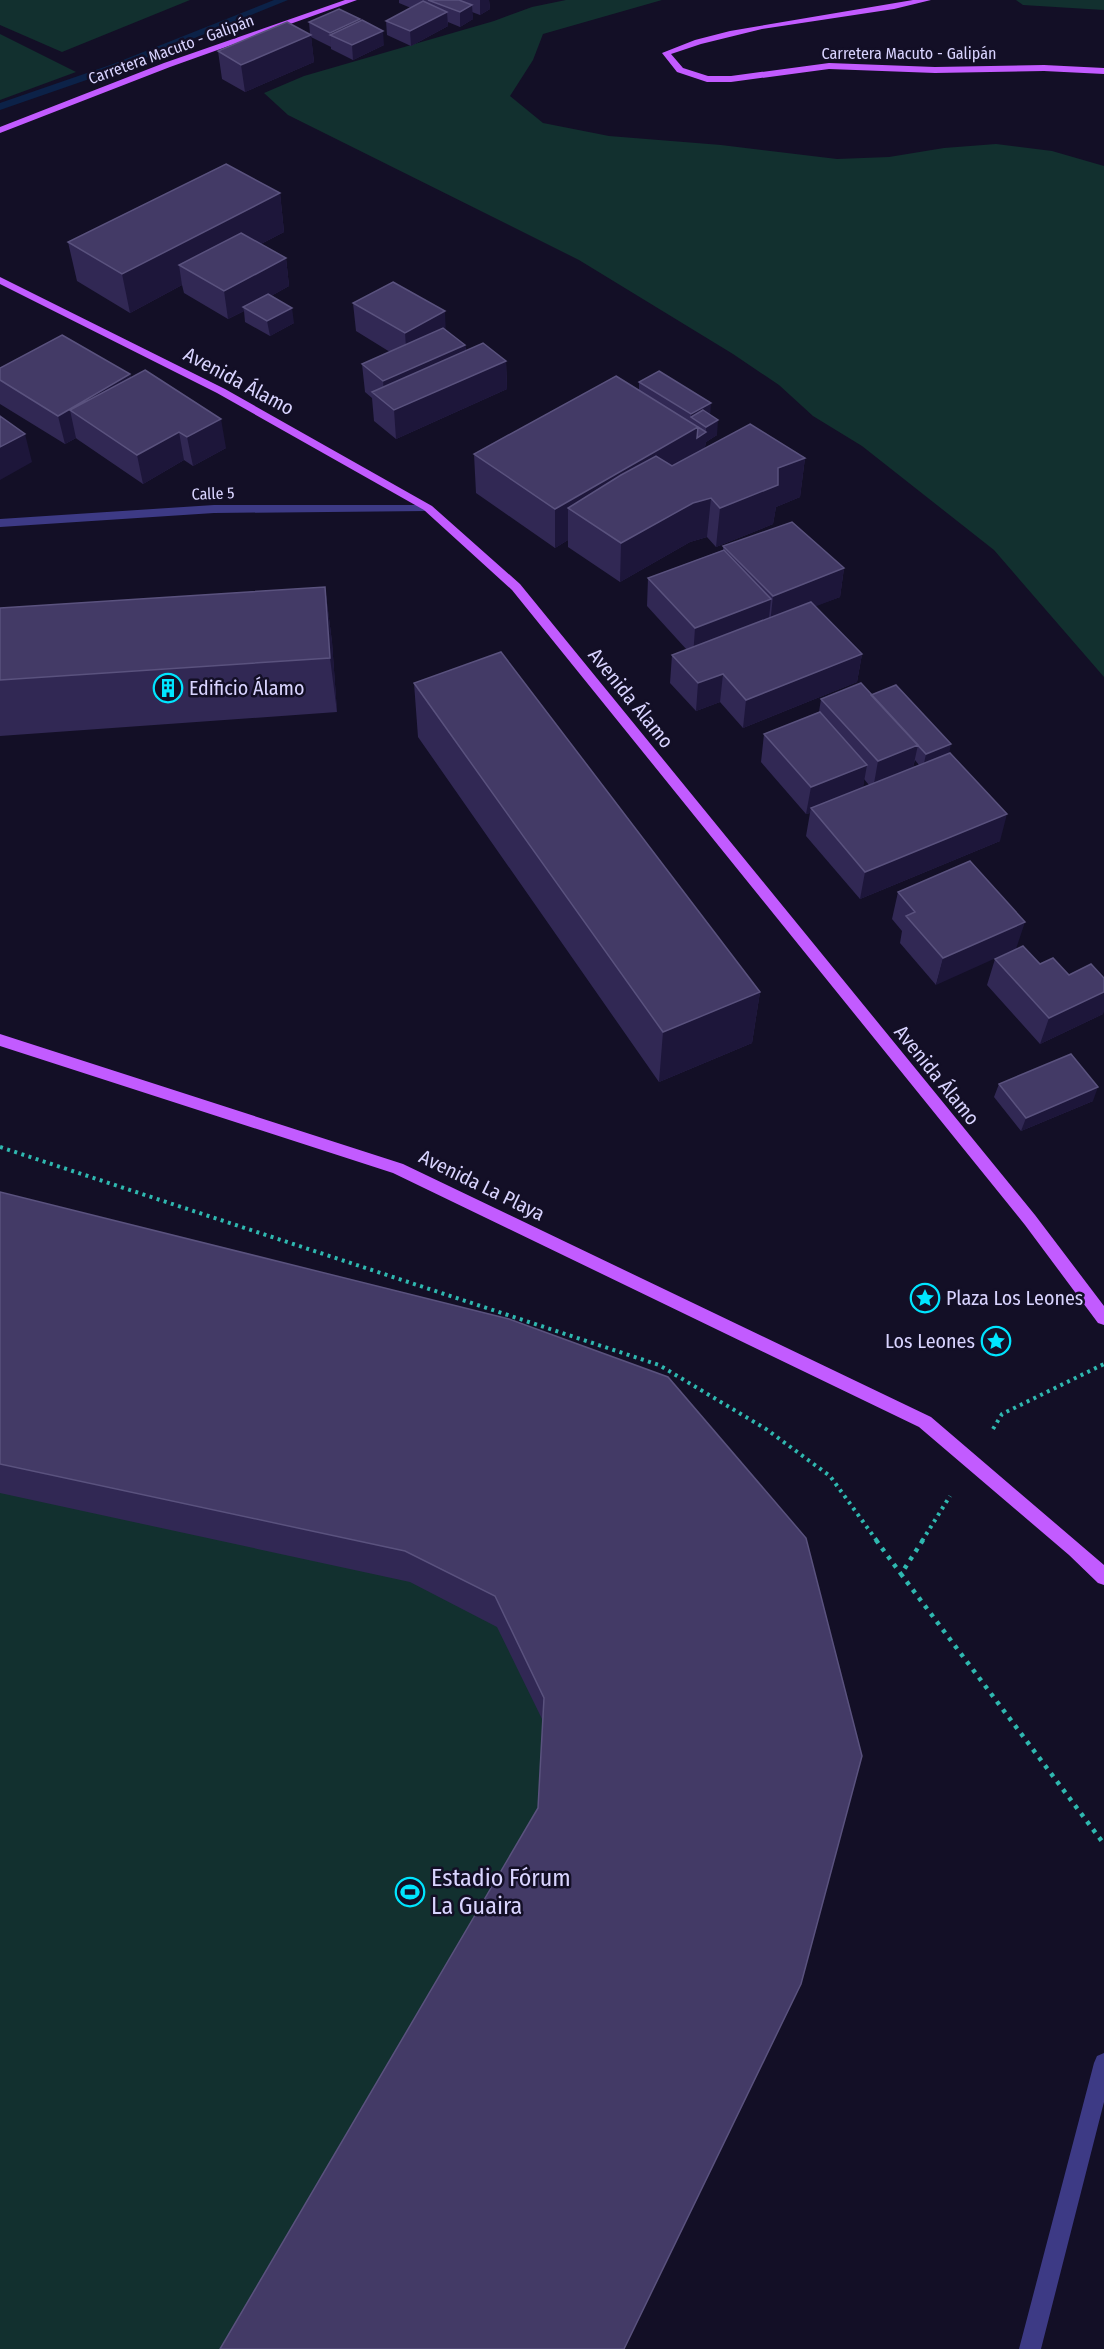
<svg xmlns="http://www.w3.org/2000/svg" width="1104" height="2349" font-family="'Fira Sans Condensed',sans-serif">
	<style>
		.green { fill: #12302f }
		.lines { fill: none; stroke-linecap: round; stroke-linejoin: round }
		.stream { fill: #0c2248; fill-rule: evenodd }
		.path-far1 { stroke: #2fb8b0; stroke-width: 4; stroke-dasharray: 3 4.5; stroke-linecap: butt }
		.path { stroke: #2fb8b0; stroke-width: 4.5; stroke-dasharray: 4 6; stroke-linecap: butt }
		.minor { fill: #3d3a85; fill-rule: evenodd }
		.major { fill: #c25bff; fill-rule: evenodd }
		.wall { fill: #312854; fill-rule: evenodd }
		.shaded-wall { fill: #1d163a }
		.building { fill: #433a66; stroke: #5a527e; stroke-width: 1.5 }
		.labels { text-anchor: middle; stroke-width: 5; stroke-linejoin: round; paint-order: stroke }
		.far-street-label { font-size: 16px; fill: #d9d4ff; stroke: #130f26 }
		.street-label { font-size: 20px; fill: #d9d4ff; stroke: #130f26 }
		.poi-label { font-size: 20px; fill: #d9d4ff; stroke: #130f26; text-anchor: start }
		.near-poi-label { font-size: 24px; fill: #d9d4ff; stroke: #130f26; text-anchor: start }
	</style>
	<rect width="100%" height="100%" fill="#130f26"/>
	<!-- green -->
	<path class="green" d="M0,0H190L62,52L0,25Z
		M566,0H662L543,34L533,60L510,96L543,123L609,136L721,145L837,159L889,157L944,148L996,144L1052,151L1104,166V677L994,550L862,446L813,416L779,385L733,354L579,260L288,115L264,93L304,76L494,21L532,7Z
		M1016,0H1104V10L1023,5Z
		M0,34L76,72L0,100Z
		M0,1227L511,1356L622,2349H0Z"/>
	<g class="lines">
		<!-- stream -->
		<path class="stream" d="M274,0H288L121,68L0,110V103L113,64Z"/>
		<!-- path-far1 -->
		<path class="path-far1" d="M0,1147L659,1365L766,1429L830,1476L877,1541
			M993,1429L1002,1414L1104,1364
			M922,1541L950,1496"/>
		<!-- path -->
		<path class="path" d="M876,1540L901,1574
			M923,1540L901,1574L1104,1844"/>
		<!-- minor -->
		<path class="minor" d="M214,505H428L434,508L428,511L214,513L0,527V519Z
			M1104,2053V2102L1041,2349H1019L1094,2063L1097,2056Z"/>
		<!-- major -->
		<path class="major" d="M345,0H357L170,67L0,133V127L164,63Z
			M913,0H931L894,9L762,29L701,44L671,54L683,68L708,76H731L829,63L935,67L1044,65L1104,68V74L1044,71L935,73L829,69L731,82H707L677,72L662,53L695,40L730,31Z
			M0,277L225,389L432,506L520,584L1035,1215L1104,1306V1325L1098,1323L1025,1225L512,590L424,510L217,393L0,284Z
			M0,1034L403,1164L931,1417L1104,1565V1585L1098,1583L1069,1555L919,1427L393,1173L0,1046Z"/>
	</g>
	<!-- wall -->
	<path class="wall" d="M399,0H489L490,9L480,15L472,12L473,19L460,27L448,22V26L411,46L387,35L386,21L411,8L399,3Z
		M360,19V21L384,45L353,60L331,49V47L311,37L314,62L245,92L222,79L218,51L310,34L309,22Z
		M280,193L284,232L261,244L286,258L289,286L271,296L294,323L270,336L245,322L244,311L228,319L184,293L182,285L130,313L77,281L68,242Z
		M353,303L446,330L465,345L466,351L506,361L507,389L396,439L374,421L372,398L365,392L362,364L390,352L356,331Z
		M130,374L131,378L226,448L193,466L184,460L143,484L77,439L76,438L65,444L0,404V380Z
		M639,382L710,415L717,435L706,442L705,447L696,453L805,458L800,497L776,507L773,524L716,547L707,537L690,542L620,582L568,547V540L555,548L476,493L474,454L639,391Z
		M723,546L844,568L840,597L815,606L862,654L857,682L743,728L720,702L696,711L670,683L672,655L687,650L647,606L648,578L723,550Z
		M325,587L332,642L337,712L0,736V608Z
		M414,683L760,992L752,1043L659,1082L418,737Z
		M871,695L949,753L1000,841L860,899L806,836L810,813L806,814L761,762L764,734L819,712L821,699ZM915,760L919,765L913,767ZM864,779L869,785L863,787Z
		M970,861L936,985L900,943L902,931L892,919L898,892Z
		M995,959L1040,964L1103,1014L1040,1044L987,985Z
		M999,1084L1093,1101L1021,1131L994,1097Z
		M0,1192L668,1377L538,1808L543,1721L497,1627L410,1582L0,1493Z"/>
	<!-- shaded-wall -->
	<path class="shaded-wall" d="M480,0H489L490,9L480,15Z
		M472,5L473,19L460,27V12Z
		M447,12L448,26L411,46L410,31Z
		M360,19L361,34L330,35L331,47L330,33Z
		M383,31L384,45L353,60L352,45Z
		M311,35L314,62L245,92L241,65Z
		M280,193L284,232L199,276L179,265L182,285L130,313L122,274Z
		M286,258L289,286L247,309L243,307L244,311L228,319L224,291Z
		M292,308L294,323L270,336L267,321Z
		M445,311L446,339L407,362L405,333Z
		M465,345L467,374L385,403L383,381Z
		M506,361L507,389L396,439L394,410Z
		M130,374L136,403L70,410L76,438L65,444L58,416Z
		M711,403L710,418L691,417V414Z
		M221,419L226,448L193,466L187,437Z
		M718,420L717,435L706,442L705,447L696,453L695,466L568,508V540L555,548V509L698,427L706,433V427Z
		M179,432L184,460L143,484L137,455Z
		M25,434L32,462L0,480V447Z
		M805,458L800,497L776,507L773,524L716,547L720,508L778,468Z
		M711,498L707,537L690,542L620,582L621,543L693,503Z
		M844,568L840,597L770,624L773,596Z
		M325,587L332,642L337,712L330,658Z
		M771,599L768,627L693,657L695,628Z
		M862,654L857,682L743,728L746,700Z
		M723,674L720,702L696,711L698,683Z
		M951,744L948,759L923,768L926,754Z
		M918,745L912,772L873,789L878,761Z
		M867,765L862,793L811,808L810,813L806,814L811,787Z
		M1007,814L1000,841L860,899L865,872Z
		M1025,922L1016,949L936,985L943,958Z
		M760,992L752,1043L659,1082L663,1032Z
		M1104,992V1012L1103,1014L1040,1044L1049,1018Z
		M1098,1087L1093,1101L1021,1131L1026,1118Z"/>
	<!-- building -->
	<path class="building" d="M428,0H459L472,5L460,12Z
		M423,1L447,12L410,31L386,21Z
		M339,9L360,19L330,33L309,22Z
		M362,20L383,31L352,45L330,35Z
		M287,22L311,35L241,65L218,51Z
		M226,164L280,193L122,274L68,242Z
		M241,233L286,258L224,291L179,265Z
		M393,282L445,311L405,333L353,303Z
		M268,294L292,308L267,321L243,307Z
		M443,328L465,345L383,381L362,364Z
		M62,335L130,374L58,416L0,380V368Z
		M483,343L506,361L394,410L372,392Z
		M145,370L221,419L187,437L179,432L137,455L70,410Z
		M659,371L711,403L691,414L639,382Z
		M616,376L698,427L555,509L474,454Z
		M703,410L718,420L706,427L691,417Z
		M0,416L25,434L0,447Z
		M750,424L805,458L778,468V485L720,508L711,498L693,503L621,543L568,508L621,475L656,456L672,466Z
		M698,427L706,432L697,438Z
		M792,522L844,568L773,596L723,546Z
		M724,550L771,599L695,628L648,578Z
		M325,587L330,658L0,680V608Z
		M811,602L862,654L746,700L723,674L698,683L672,655Z
		M501,652L760,992L663,1032L414,683Z
		M861,683L918,745L878,761L821,699Z
		M896,685L951,744L926,754L871,695Z
		M820,712L867,765L811,787L764,734Z
		M950,753L1007,814L865,872L811,808Z
		M970,861L1025,922L943,958L906,916L915,912L898,892Z
		M1023,946L1040,964L1053,958L1069,975L1091,964L1104,978V992L1049,1018L995,959Z
		M1071,1054L1098,1087L1026,1118L999,1084Z
		M0,1192L509,1319L668,1377L806,1538L862,1756L801,1984L624,2349H220L538,1808L544,1698L495,1596L405,1551L0,1464Z"/>
	<!-- icons -->
	<defs>
		<g id="building-ring" transform="scale(1.5)"><circle r="9.5" fill="#130f26" stroke="#00e5ff" stroke-width="1.5"/><path d="M-4-6H4V6H1V3H-1V6H-4ZM-2.5-4.3h1.7v1.8h-1.7ZM.8-4.3h1.7v1.8H.8ZM-2.5-1h1.7V.8h-1.7ZM.8-1h1.7V.8H.8Z" fill="#00e5ff"/></g>
		<g id="sight-ring" transform="scale(1.5)"><circle r="9.5" fill="#130f26" stroke="#00e5ff" stroke-width="1.5"/><path d="M0-6L1.8-2.2L6-1.7L2.9 1.2L3.7 5.4L0 3.3L-3.7 5.4L-2.9 1.2L-6-1.7L-1.8-2.2Z" fill="#00e5ff"/></g>
		<g id="stadium-ring" transform="scale(1.5)"><circle r="9.5" fill="#130f26" stroke="#00e5ff" stroke-width="1.5"/><path d="M0-5a6.5 5 0 1 0 0 10a6.5 5 0 1 0 0-10ZM-3.5-1.8h7v3.6h-7Z" fill="#00e5ff"/></g>
	</defs>
	<g fill-rule="evenodd">
		<use href="#building-ring" x="168" y="688"/>
		<use href="#sight-ring" x="925" y="1298"/>
		<use href="#sight-ring" x="996" y="1341"/>
		<use href="#stadium-ring" x="410" y="1892"/>
	</g>
	<g class="labels">
		<!-- far-street labels -->
		<g class="far-street-label">
			<text transform="translate(171 49) rotate(-20)" y="6">Carretera Macuto - Galipán</text>
			<text x="909" y="59">Carretera Macuto - Galipán</text>
			<text transform="translate(213 493) rotate(-2)" y="6">Calle 5</text>
		</g>
		<!-- street labels -->
		<g class="street-label">
			<text transform="translate(239 381) rotate(28)" y="7">Avenida Álamo</text>
			<text transform="translate(631 698) rotate(51)" y="7">Avenida Álamo</text>
			<text transform="translate(937 1075) rotate(51)" y="7">Avenida Álamo</text>
			<text transform="translate(482 1185) rotate(26)" y="7">Avenida La Playa</text>
		</g>
		<!-- poi labels -->
		<g class="poi-label">
			<text x="189" y="695">Edificio Álamo</text>
			<text x="946" y="1305">Plaza Los Leones</text>
			<text x="975" y="1348" text-anchor="end">Los Leones</text>
		</g>
		<!-- near-poi labels -->
		<g class="near-poi-label">
			<text x="431" y="1886">Estadio Fórum<tspan x="431" dy="28">La Guaira</tspan></text>
		</g>
	</g>
</svg>
